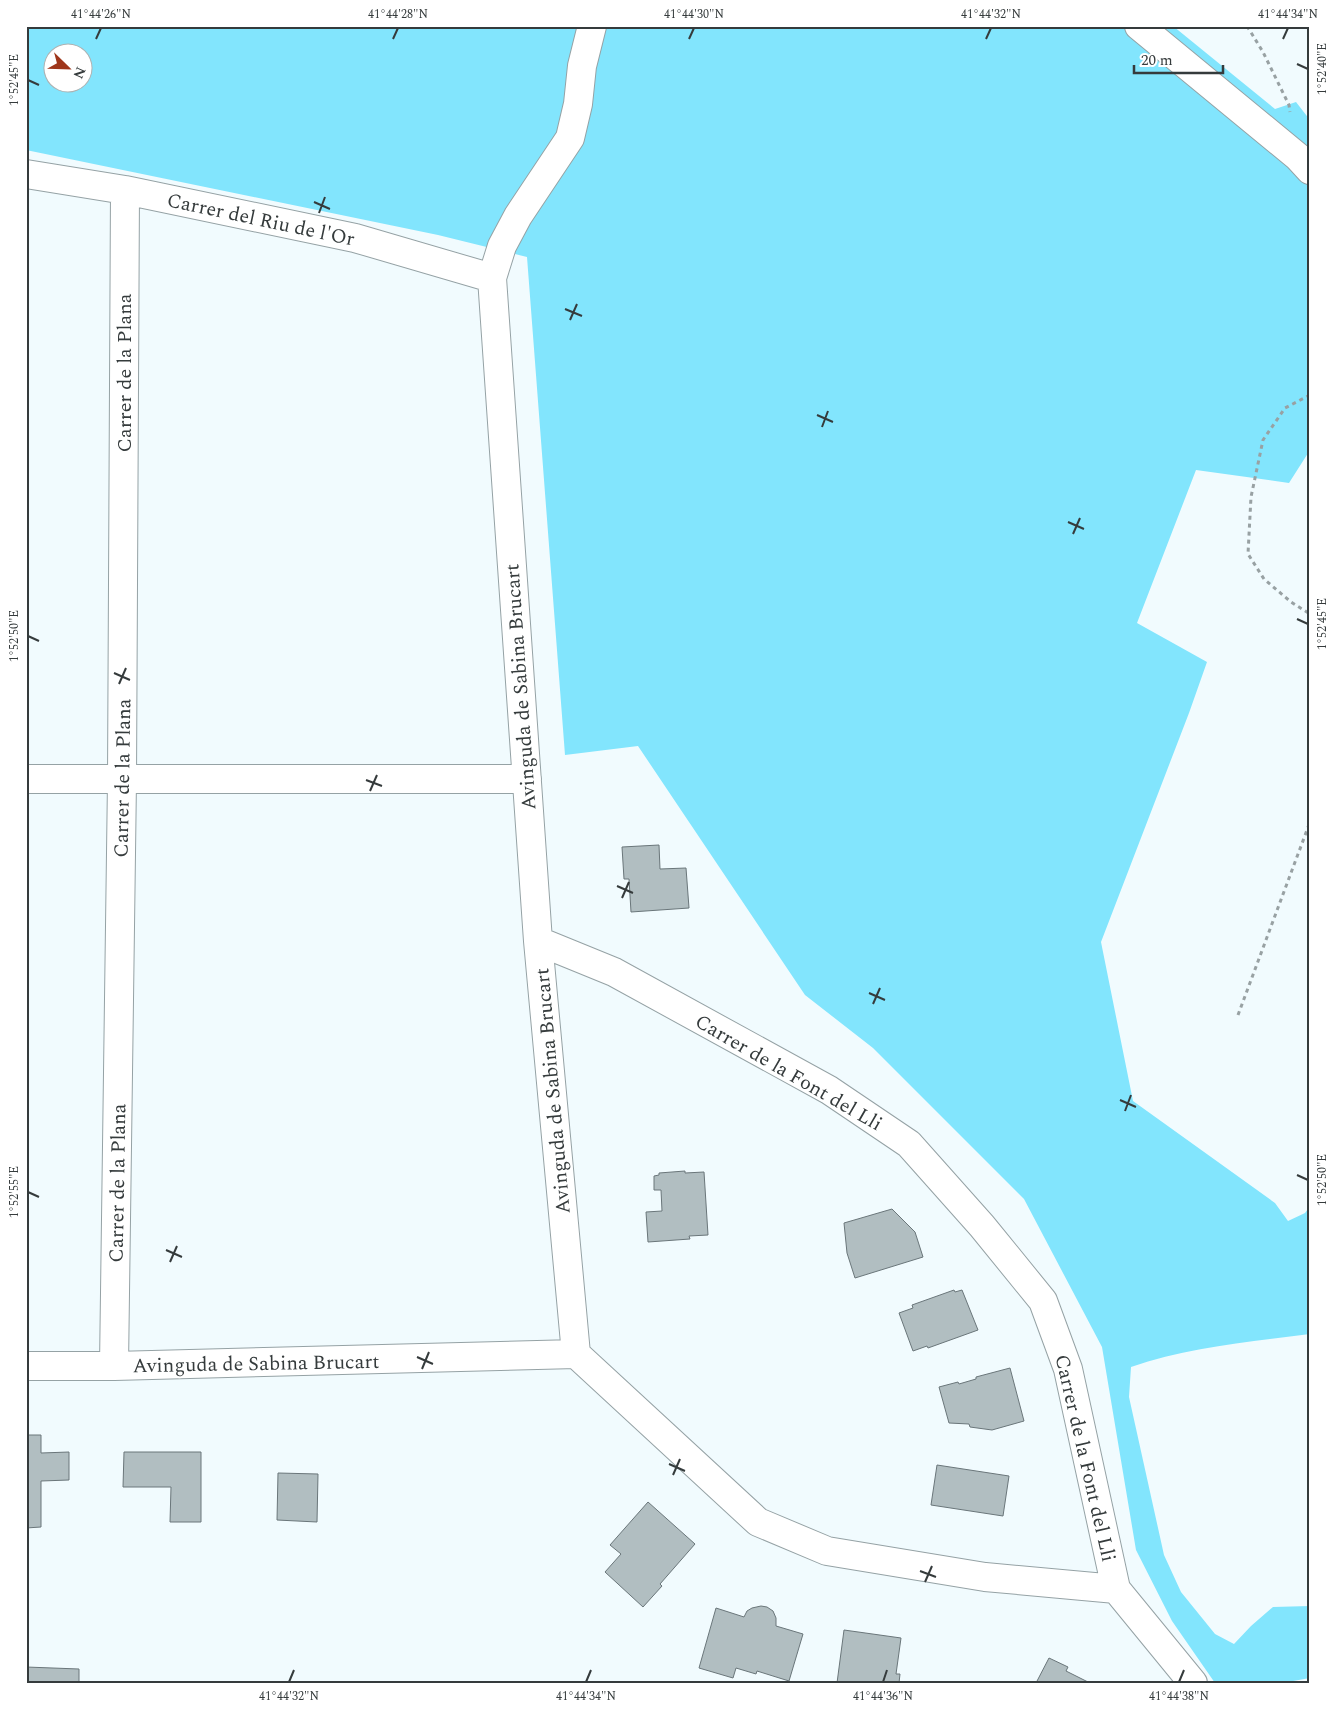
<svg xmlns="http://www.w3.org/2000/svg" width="1336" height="1709" font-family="Spectral,serif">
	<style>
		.green { fill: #82e5fd; fill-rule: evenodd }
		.building { fill: #b1bec1; stroke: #6a767a }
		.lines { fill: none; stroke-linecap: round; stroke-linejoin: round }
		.minor-casing { stroke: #95a2a5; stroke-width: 30 }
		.path { stroke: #98a1a3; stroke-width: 3; stroke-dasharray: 4 4; stroke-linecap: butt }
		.minor { stroke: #fff; stroke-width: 28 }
		.ticks { fill: none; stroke: #353b3c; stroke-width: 2 }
		.labels { text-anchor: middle; stroke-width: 4; stroke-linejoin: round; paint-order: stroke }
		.street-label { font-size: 20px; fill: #353b3c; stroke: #fff }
		.neatline { fill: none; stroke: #353b3c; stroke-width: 2 }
		.ticks-label { font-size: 12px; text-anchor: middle; fill: #353b3c }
	</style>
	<rect width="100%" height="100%" fill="#f1fbfe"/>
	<!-- green -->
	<path class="green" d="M26,26H1173L1275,109L1296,102L1310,120V450L1289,483L1196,470L1137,623L1207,662L1189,713L1101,942L1133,1101L1275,1203L1288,1221L1305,1213L1310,1206V1334C1249,1342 1188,1347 1131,1367L1129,1397L1164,1555L1181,1592L1215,1634L1234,1644L1251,1626L1273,1607L1310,1606V1678L1282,1683H1215L1172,1621L1136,1550L1102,1347L1024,1199L873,1048L805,995L638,746L565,755L527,257L438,235L26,150ZM52,52H82V82H52Z"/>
	<!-- building -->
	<path class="building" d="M659,845L660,869L686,868L689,908L631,912L629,879H624L622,847Z
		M685,1171V1173L704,1172L708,1235L689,1236L690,1239L648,1242L646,1212L662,1211L661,1190H654V1176L659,1175V1173Z
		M892,1209L915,1232L923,1257L855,1278L847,1253L844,1223Z
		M954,1290L955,1292L962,1290L978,1330L928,1348L927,1346L913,1351L899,1313L913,1308L912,1305Z
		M1010,1368L1024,1421L992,1430L970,1427L969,1424L949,1423L939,1387L958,1382L959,1384L976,1379V1377Z
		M26,1435H41V1453L69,1452V1480L41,1481V1527L26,1528Z
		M124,1452H201V1522H170L171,1487H123Z
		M937,1465L1009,1476L1003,1516L931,1505Z
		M278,1473L318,1474L317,1522L277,1520Z
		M648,1502L695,1544L660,1584L662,1586L643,1607L605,1572L621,1554L610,1545Z
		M761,1606L767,1607L773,1611L776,1618V1626L803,1634L789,1681L757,1671L756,1674L736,1668L733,1678L699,1668L716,1608L744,1617L747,1611L752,1608Z
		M844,1630L901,1638L896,1674H900L899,1683H837Z
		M1049,1658L1068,1667L1066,1671L1088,1682L1087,1683H1036Z
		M26,1667L79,1669V1683H26Z"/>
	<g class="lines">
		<!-- minor casing -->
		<g class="minor-casing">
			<path id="minor" d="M1139,26L1298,157L1310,170
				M26,174L125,190L355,238L492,278
				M26,779H527
				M538,941L614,972L829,1090L909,1144L982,1226L1043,1301L1068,1369L1116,1589
				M576,1354L538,941L492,278L502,246L518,216L570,138L578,104L582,66L592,26
				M576,1354L758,1522L827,1551L985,1577L1116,1589L1193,1683
				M26,1366H114L576,1354
				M114,1366L122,780L125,190"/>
		</g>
		<!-- path -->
		<path class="path" d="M1247,26L1263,52L1289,105L1290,112
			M1310,395L1285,408L1263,440L1251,497L1248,554L1264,579L1291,602L1310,614
			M1238,1015L1310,822"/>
		<!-- minor -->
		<use href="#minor" class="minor"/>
	</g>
	<!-- ticks -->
	<path class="ticks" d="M96,39L101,28M393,39L398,28M689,39L694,28M986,39L991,28M1283,39L1288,28M1297,64L1308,69M28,80L39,85M314,202L330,209M319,213L325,197M565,309L582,316M570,320L577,304M817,415L833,422M822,427L828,411M1068,522L1084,529M1073,534L1080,518M1297,619L1308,624M28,636L39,641M114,673L130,680M119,684L126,668M366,780L382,786M370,791L377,775M617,886L633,893M622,898L629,882M869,993L885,1000M873,1004L880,988M1120,1100L1136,1107M1125,1111L1131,1095M1297,1175L1308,1180M28,1192L39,1197M166,1250L182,1257M170,1262L177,1246M417,1357L433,1364M422,1369L429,1352M669,1464L685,1471M673,1475L680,1459M920,1571L936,1577M925,1582L932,1566M289,1682L294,1670M586,1682L591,1670M883,1682L887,1670M1179,1682L1184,1670"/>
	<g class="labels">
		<!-- street labels -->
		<g class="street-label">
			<text transform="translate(261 219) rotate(12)" y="7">Carrer del Riu de l'Or</text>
			<text transform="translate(124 373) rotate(-90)" y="7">Carrer de la Plana</text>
			<text transform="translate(520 687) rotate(-94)" y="7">Avinguda de Sabina Brucart</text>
			<text transform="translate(122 778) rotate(-89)" y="7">Carrer de la Plana</text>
			<text transform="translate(789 1072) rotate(30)" y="7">Carrer de la Font del Lli</text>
			<text transform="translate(552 1091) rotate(-95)" y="7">Avinguda de Sabina Brucart</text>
			<text transform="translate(117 1183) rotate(-89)" y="7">Carrer de la Plana</text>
			<text transform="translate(256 1363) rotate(-1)" y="7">Avinguda de Sabina Brucart</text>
			<text transform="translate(1086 1458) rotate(77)" y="7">Carrer de la Font del Lli</text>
		</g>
	</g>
	<!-- border -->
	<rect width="1336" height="1709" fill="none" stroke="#ffffff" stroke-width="55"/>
	<!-- north arrow -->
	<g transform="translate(68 68) rotate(113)"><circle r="24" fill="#ffffff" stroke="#aeb1b1"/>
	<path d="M0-4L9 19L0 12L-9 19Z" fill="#9e361b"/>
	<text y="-8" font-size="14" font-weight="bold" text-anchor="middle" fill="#353b3c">N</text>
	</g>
	<!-- scale -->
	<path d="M1134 65v8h89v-8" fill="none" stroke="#353b3c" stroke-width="2.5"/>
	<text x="1141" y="65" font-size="15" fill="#353b3c" stroke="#ffffff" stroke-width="4" paint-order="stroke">20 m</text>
	<rect x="28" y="28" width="1280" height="1654" class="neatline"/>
	<g class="ticks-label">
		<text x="101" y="18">41°44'26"N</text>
		<text x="398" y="18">41°44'28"N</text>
		<text x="694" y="18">41°44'30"N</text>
		<text x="991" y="18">41°44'32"N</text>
		<text x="1288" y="18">41°44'34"N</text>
		<text transform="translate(1322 69) rotate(-90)" y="4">1°52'40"E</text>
		<text transform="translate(14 80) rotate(-90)" y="4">1°52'45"E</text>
		<text transform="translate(1322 624) rotate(-90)" y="4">1°52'45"E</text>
		<text transform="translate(14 636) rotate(-90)" y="4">1°52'50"E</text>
		<text transform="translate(1322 1180) rotate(-90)" y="4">1°52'50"E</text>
		<text transform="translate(14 1192) rotate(-90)" y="4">1°52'55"E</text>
		<text x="289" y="1700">41°44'32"N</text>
		<text x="586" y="1700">41°44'34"N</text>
		<text x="883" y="1700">41°44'36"N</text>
		<text x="1179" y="1700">41°44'38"N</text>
	</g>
</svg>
